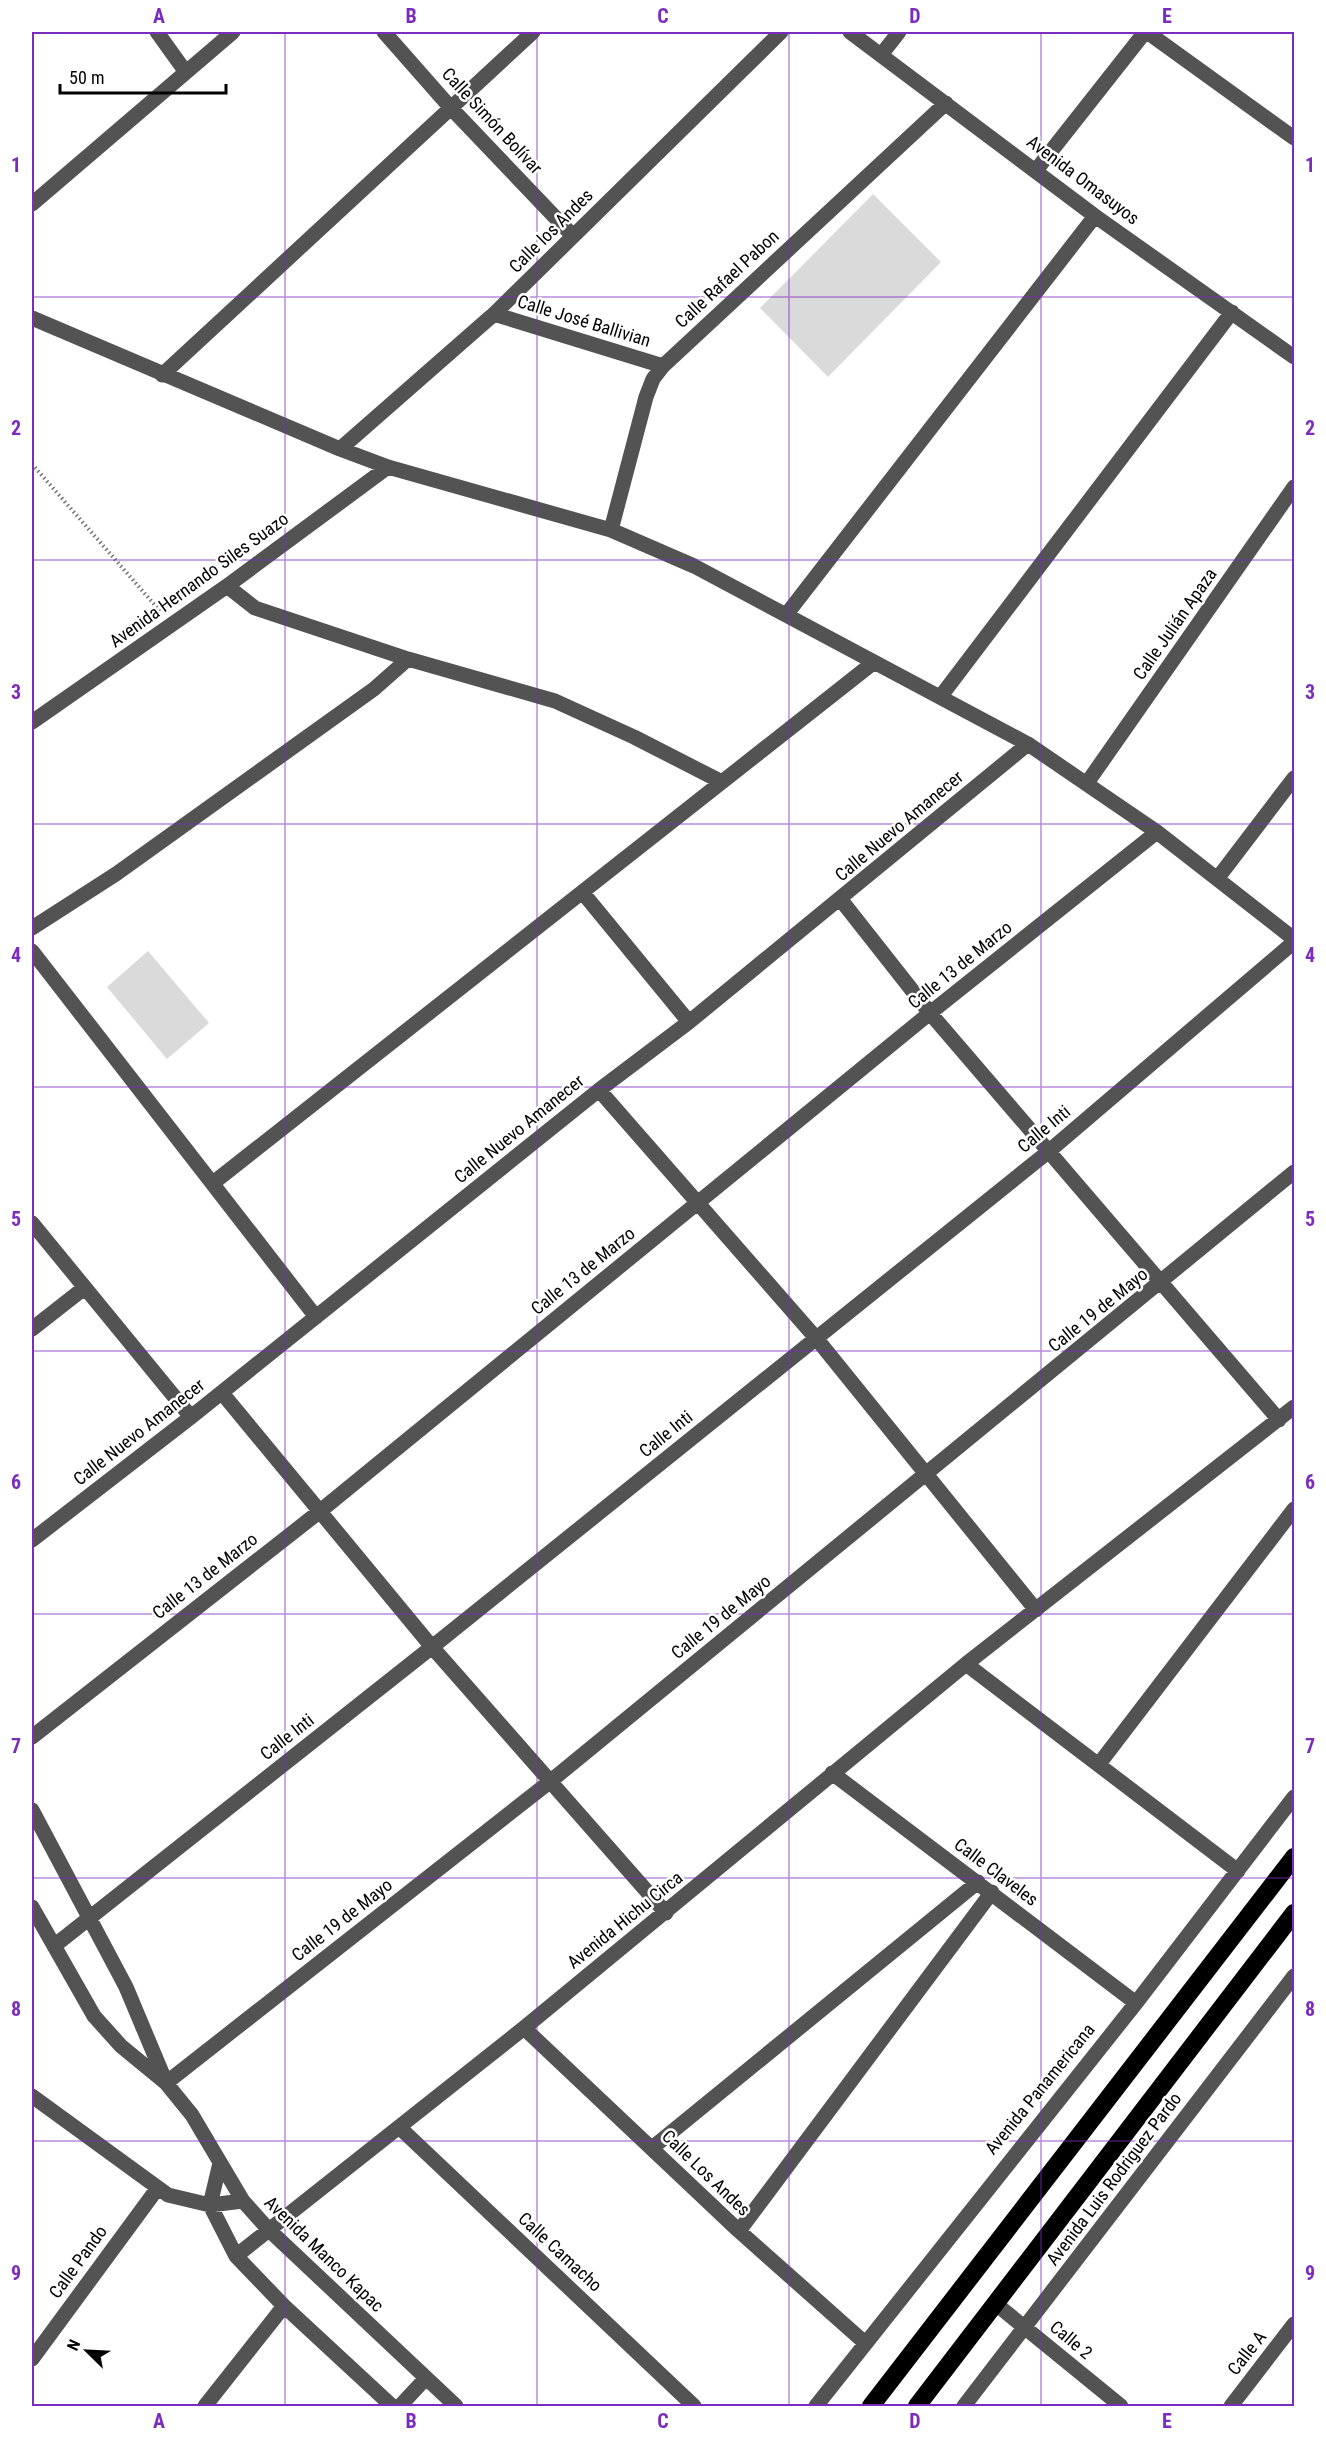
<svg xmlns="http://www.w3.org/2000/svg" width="1326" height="2438" font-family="'Roboto Condensed',sans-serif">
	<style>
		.garden { fill: #dadada }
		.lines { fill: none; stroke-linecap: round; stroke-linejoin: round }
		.path { stroke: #757575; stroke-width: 4; stroke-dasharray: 1.5 3; stroke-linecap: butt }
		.minor { stroke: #535353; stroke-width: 15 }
		.highway { stroke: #000; stroke-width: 18 }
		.grid { fill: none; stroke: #7b2cbf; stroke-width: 1.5; stroke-opacity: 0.55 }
		.labels { text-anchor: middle; stroke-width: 5; stroke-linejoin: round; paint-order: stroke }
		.street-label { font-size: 18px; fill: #000; stroke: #fff }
		.neatline { fill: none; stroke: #7b2cbf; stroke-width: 2 }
		.grid-label { font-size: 20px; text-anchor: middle; font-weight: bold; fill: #7b2cbf }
	</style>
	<rect width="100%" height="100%" fill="#fff"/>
	<!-- garden -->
	<path class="garden" d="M873,194L941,262L828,377L760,308Z
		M148,951L209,1023L167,1059L107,987Z"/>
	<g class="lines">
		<!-- path -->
		<path class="path" d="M32,464L160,611"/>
		<!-- minor -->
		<path class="minor" d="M157,32L185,71
			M384,32L450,107L573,236
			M850,32L1095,216L1294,357
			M1147,32L1294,138
			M881,55L899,32
			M1037,169L1145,32
			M32,204L233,32
			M494,314L663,366
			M32,318L340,449L388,467L611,530L694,566L1028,744L1157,832L1294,939
			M162,375L533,32
			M340,449L494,314L781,32
			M611,530L646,397L653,379L663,366L946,103
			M227,586L255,608L408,659L555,701L634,737L720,781
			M786,615L1095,216
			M941,696L1232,312
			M32,722L227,586L388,467
			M1087,783L1294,487
			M1217,879L1294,778
			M583,893L689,1022
			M841,900L930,1013L1279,1420
			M32,928L116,874L374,689L408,659
			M32,951L316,1317
			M599,1090L816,1338L1036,1610
			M213,1183L873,663
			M32,1223L191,1417
			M32,1329L83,1289
			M222,1393L432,1647L666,1913
			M32,1540L191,1417L599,1090L689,1022L1028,744
			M966,1664L1238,1871
			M32,1737L319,1512L930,1013L1157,832
			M1099,1764L1294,1509
			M832,1773L1136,2003
			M32,1810L126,1987L165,2080
			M32,1907L94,2016L121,2046L166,2083L192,2115L243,2201L268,2229L456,2406
			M54,1946L432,1647L1048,1152L1294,942
			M524,2028L739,2231L864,2342
			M166,2083L552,1780L1294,1172
			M32,2096L168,2195L210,2205L243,2201
			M399,2127L694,2406
			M652,2148L978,1882
			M220,2163L210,2205L236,2256L284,2306L392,2406
			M739,2231L992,1892
			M236,2256L524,2028L966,1664L1294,1407
			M996,2304L1121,2406
			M32,2359L157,2189
			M205,2406L284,2306
			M400,2406L426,2378
			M816,2406L1136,2003L1294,1797
			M964,2406L1294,1976
			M1231,2406L1294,2324"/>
		<!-- highway -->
		<path class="highway" d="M871,2406L1294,1857
			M917,2406L1294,1913"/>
	</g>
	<!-- grid -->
	<path class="grid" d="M285,32V2406M537,32V2406M789,32V2406M1041,32V2406M32,297H1294M32,560H1294M32,824H1294M32,1087H1294M32,1351H1294M32,1614H1294M32,1878H1294M32,2141H1294"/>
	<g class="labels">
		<!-- street labels -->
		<g class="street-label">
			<text transform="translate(492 121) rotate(47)" y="6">Calle Simón Bolívar</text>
			<text transform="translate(1083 180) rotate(37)" y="6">Avenida Omasuyos</text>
			<text transform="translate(551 231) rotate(-45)" y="6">Calle los Andes</text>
			<text transform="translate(727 279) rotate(-43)" y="6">Calle Rafael Pabon</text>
			<text transform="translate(584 321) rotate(17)" y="6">Calle José Ballivian</text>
			<text transform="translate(199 580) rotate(-36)" y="6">Avenida Hernando Siles Suazo</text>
			<text transform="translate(1175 624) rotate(-55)" y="6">Calle Julián Apaza</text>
			<text transform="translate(899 826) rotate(-40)" y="6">Calle Nuevo Amanecer</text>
			<text transform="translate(960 965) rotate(-39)" y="6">Calle 13 de Marzo</text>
			<text transform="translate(519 1129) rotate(-39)" y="6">Calle Nuevo Amanecer</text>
			<text transform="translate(1044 1129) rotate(-40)" y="6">Calle Inti</text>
			<text transform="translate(583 1271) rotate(-39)" y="6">Calle 13 de Marzo</text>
			<text transform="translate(1098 1310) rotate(-39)" y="6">Calle 19 de Mayo</text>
			<text transform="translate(139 1432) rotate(-38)" y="6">Calle Nuevo Amanecer</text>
			<text transform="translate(666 1434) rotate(-39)" y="6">Calle Inti</text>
			<text transform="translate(205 1576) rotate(-38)" y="6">Calle 13 de Marzo</text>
			<text transform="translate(721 1617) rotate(-39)" y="6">Calle 19 de Mayo</text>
			<text transform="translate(287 1737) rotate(-38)" y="6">Calle Inti</text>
			<text transform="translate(996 1872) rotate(37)" y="6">Calle Claveles</text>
			<text transform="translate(342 1920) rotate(-38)" y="6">Calle 19 de Mayo</text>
			<text transform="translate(625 1920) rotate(-39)" y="6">Avenida Hichu Circa</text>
			<text transform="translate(1040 2089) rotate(-51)" y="6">Avenida Panamericana</text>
			<text transform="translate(706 2173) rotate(44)" y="6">Calle Los Andes</text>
			<text transform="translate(1114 2179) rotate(-53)" y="6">Avenida Luis Rodriguez Pardo</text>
			<text transform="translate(560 2252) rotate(43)" y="6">Calle Camacho</text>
			<text transform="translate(324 2254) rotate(44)" y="6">Avenida Manco Kapac</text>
			<text transform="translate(78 2262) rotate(-54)" y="6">Calle Pando</text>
			<text transform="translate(1071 2340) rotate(40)" y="6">Calle 2</text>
			<text transform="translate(1247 2353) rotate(-52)" y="6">Calle A</text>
		</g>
	</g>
	<!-- border -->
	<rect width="1326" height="2438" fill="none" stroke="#ffffff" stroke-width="66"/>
	<!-- north arrow -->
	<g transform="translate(87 2351) rotate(294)" stroke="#ffffff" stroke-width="4.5" paint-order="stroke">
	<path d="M0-4.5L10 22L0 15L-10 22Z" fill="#000000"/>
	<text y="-9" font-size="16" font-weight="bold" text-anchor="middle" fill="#000000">N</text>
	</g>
	<!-- scale -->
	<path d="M60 84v9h166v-9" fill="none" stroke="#000000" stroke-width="3"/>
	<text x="69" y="84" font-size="18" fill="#000000" stroke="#ffffff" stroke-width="4.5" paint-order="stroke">50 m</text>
	<rect x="33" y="33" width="1260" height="2372" class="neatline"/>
	<g class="grid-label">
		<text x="159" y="23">A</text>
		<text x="411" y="23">B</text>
		<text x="663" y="23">C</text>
		<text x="915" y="23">D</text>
		<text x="1167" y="23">E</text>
		<text x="16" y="172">1</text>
		<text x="1310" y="172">1</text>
		<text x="16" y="435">2</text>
		<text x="1310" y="435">2</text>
		<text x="16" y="699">3</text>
		<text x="1310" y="699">3</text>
		<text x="16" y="962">4</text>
		<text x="1310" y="962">4</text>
		<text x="16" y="1226">5</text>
		<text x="1310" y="1226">5</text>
		<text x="16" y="1489">6</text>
		<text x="1310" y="1489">6</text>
		<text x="16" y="1753">7</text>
		<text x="1310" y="1753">7</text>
		<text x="16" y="2016">8</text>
		<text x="1310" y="2016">8</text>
		<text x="16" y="2280">9</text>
		<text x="1310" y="2280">9</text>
		<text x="159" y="2428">A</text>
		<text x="411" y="2428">B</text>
		<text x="663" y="2428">C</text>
		<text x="915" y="2428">D</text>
		<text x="1167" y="2428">E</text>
	</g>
</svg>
